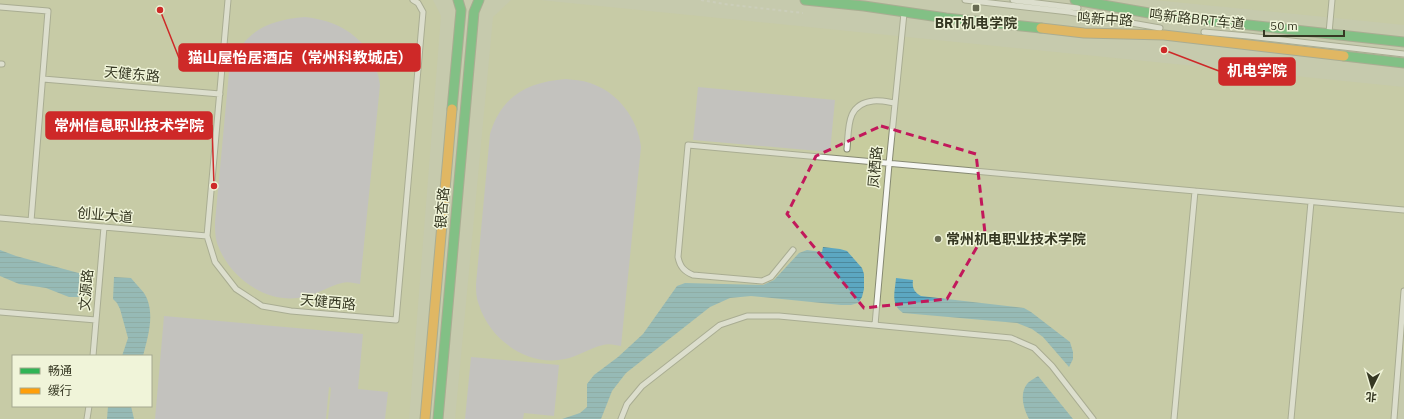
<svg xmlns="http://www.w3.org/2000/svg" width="1404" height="419" font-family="'IBM Plex Sans','Noto Sans SC',sans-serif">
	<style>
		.built { fill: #c7cc9e; fill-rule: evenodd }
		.pitch { fill: #bfb9d3 }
		.water { fill: url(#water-rules) }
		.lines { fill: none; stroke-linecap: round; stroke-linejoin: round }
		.lane-casing { stroke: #868972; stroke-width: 7 }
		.fast-casing { stroke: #868972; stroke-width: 11 }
		.slow-casing { stroke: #868972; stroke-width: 11 }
		.path { stroke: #d0d2c8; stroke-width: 2; stroke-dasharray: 3 3; stroke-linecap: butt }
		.lane { stroke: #f6f7f3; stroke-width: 5 }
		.fast { stroke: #30b455; stroke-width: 9 }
		.slow { stroke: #ff9f0a; stroke-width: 9 }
		.marked { fill: none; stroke: #c2185b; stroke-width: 3; stroke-dasharray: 8 5; stroke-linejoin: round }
		.poi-dot { fill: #686b53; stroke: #f0f4d9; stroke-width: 1.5 }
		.labels { text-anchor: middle; stroke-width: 3; stroke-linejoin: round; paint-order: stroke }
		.street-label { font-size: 14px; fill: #363823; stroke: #f0f4d9 }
		.poi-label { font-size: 14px; font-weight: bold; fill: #363823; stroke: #f0f4d9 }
		.leader { fill: none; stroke: #ce2928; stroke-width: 1.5 }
		.callout-dot { fill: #ce2928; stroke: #f0f4d9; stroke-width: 1.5 }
		.callout { fill: #ce2928; stroke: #ce2928; stroke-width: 1.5 }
		.callout-label { font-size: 15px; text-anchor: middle; font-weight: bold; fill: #fff }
	</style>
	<defs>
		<pattern id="water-rules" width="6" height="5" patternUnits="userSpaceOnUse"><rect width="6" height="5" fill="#5ca7c1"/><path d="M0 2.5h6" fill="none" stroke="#4d899c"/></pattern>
	</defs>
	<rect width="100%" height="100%" fill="#c6caad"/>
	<!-- built -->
	<path class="built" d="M0,0H433L441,16L409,419H0ZM13,356H151V406H13Z
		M511,0H540L1404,87V347L1398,419H455L493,17Z
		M1154,0H1404V25Z"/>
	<!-- pitch -->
	<path class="pitch" d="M305,17C345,21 375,44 380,85L360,284C354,283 347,281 342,283C329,286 318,294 304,297C267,305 229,278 217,243C215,237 215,229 215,222L229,72C241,33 266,20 305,17Z
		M566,79C574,80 582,80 590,83C618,92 638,119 641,147L621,346C616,345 608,343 603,345C590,348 579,356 565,359C528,367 490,340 479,305C476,298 476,291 476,284L490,134C502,95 528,82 566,79Z
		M698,87L835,100L830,152L693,140Z
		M164,316L363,334L358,389L388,392L385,419H328L331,388L329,387L326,419H155Z
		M471,357L559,365L554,416L524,413L523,419H465Z"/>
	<!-- water -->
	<path class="water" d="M823,247L840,249L847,251L862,268L864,274V289L862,297L858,303L851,305H841L751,296L730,298L710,307L626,373L612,391L601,419H562L580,413L587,407V384L594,375L618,357L643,334L677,286L685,283L763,285L774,280L799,253L807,250L822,252Z
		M0,250L16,256L86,275L84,297H69L46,288L19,284L0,276Z
		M114,277L131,278C135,283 140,288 144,293C156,312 148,336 143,356H122L128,338L120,309L117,303L113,299Z
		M896,278L913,280C912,288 914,292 921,296L1024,308L1031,312L1070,342L1073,352V359L1069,367L1043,337L1032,329L1017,323L903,313C890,304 895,292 896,278Z
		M1038,376L1073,419H1029C1024,410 1019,394 1027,384C1029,381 1034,379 1038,376Z
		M108,406H131L134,419H107Z"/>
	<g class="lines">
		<!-- lane casing -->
		<g class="lane-casing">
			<path id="lane" d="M228,0L207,236L215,262L236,289L262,306L291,311L396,320L423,12L418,3L413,0
				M965,0L1069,12L1160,28
				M1013,0L1078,8
				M0,7L48,11L31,221
				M1204,32L1248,36L1404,54
				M1329,33L1332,0
				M0,64H2
				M43,79L220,94
				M847,149C849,128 846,104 873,101C880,100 888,102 895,103
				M0,218L207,236
				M793,250L771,277L762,281L693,275C684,271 680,267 678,257L688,145L1404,210
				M0,312L96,320
				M875,325L889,164L904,13
				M93,356L104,227
				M87,419L89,406
				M621,419L627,404L642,386L720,325L747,316H779L1011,338L1034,348L1052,366L1093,419
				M1174,419L1195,191
				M1291,419L1311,202
				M1394,419L1404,291"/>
		</g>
		<!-- fast casing -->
		<g class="fast-casing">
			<path id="fast" d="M805,0L864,6L946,18L1041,28
				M1075,0L1166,16L1404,42
				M1344,56L1404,63
				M452,109L461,10L458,0
				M438,419L474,12L479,0"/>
		</g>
		<!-- slow casing -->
		<g class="slow-casing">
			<path id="slow" d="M1041,28L1084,33L1164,35L1344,56
				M425,419L452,109"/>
		</g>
		<!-- path -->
		<path class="path" d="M701,0L724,4L803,13"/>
		<!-- lane -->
		<use href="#lane" class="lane"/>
		<!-- fast -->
		<use href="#fast" class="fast"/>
		<!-- slow -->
		<use href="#slow" class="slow"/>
	</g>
	<!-- marked area -->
	<path d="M0 0H1404V419H0ZM881,126L976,154L985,233L947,299L864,308L787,214L816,156Z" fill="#c6caad" fill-opacity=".55" fill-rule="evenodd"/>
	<path class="marked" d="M881,126L976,154L985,233L947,299L864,308L787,214L816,156Z"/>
	<!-- markers -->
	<g class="poi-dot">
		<rect x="972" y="4" width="8" height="8" rx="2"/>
		<circle cx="938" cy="239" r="4"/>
	</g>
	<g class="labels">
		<!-- street labels -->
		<g class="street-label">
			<text transform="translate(1105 19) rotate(3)" y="5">鸣新中路</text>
			<text transform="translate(1197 19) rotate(6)" y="5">鸣新路BRT车道</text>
			<text transform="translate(132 74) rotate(5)" y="5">天健东路</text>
			<text transform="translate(875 167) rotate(-85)" y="5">凤栖路</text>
			<text transform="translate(442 208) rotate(-85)" y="5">银杏路</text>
			<text transform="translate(105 215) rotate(5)" y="5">创业大道</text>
			<text transform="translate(86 290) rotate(-85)" y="5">文源路</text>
			<text transform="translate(328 302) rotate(5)" y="5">天健西路</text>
		</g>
		<!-- poi labels -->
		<g class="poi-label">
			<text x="976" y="28">BRT机电学院</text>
			<text x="946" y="244" text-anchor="start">常州机电职业技术学院</text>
		</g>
	</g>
	<!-- callouts -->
	<path class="leader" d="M160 10L179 58M1164 50L1219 71M214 186L212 125"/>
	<g class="callout-dot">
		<circle cx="160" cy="10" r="4"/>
		<circle cx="1164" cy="50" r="4"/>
		<circle cx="214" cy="186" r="4"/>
	</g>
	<g class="callout">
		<rect x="179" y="44" width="241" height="27" rx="4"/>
		<rect x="1219" y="58" width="76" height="27" rx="4"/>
		<rect x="46" y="112" width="166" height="27" rx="4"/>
	</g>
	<g class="callout-label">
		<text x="300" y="63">猫山屋怡居酒店（常州科教城店）</text>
		<text x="1257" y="76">机电学院</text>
		<text x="129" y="131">常州信息职业技术学院</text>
	</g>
	<!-- legend -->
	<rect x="12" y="355" width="140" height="52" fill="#f0f4d9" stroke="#a6a990"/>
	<rect x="20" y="368" width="20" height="6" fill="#30b455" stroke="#a6a990"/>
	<text x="48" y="375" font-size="12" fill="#363823">畅通</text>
	<rect x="20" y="388" width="20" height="6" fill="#ff9f0a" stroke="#a6a990"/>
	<text x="48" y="395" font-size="12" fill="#363823">缓行</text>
	<!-- north arrow -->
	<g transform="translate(1372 387) rotate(185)" stroke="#f0f4d9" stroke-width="3" paint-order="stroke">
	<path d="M0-3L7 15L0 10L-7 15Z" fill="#363823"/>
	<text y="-6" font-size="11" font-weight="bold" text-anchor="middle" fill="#363823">北</text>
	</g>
	<!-- scale -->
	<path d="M1264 30v6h80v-6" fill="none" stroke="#363823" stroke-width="2"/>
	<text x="1270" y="30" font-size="12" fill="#363823" stroke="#f0f4d9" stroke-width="3" paint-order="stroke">50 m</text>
</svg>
